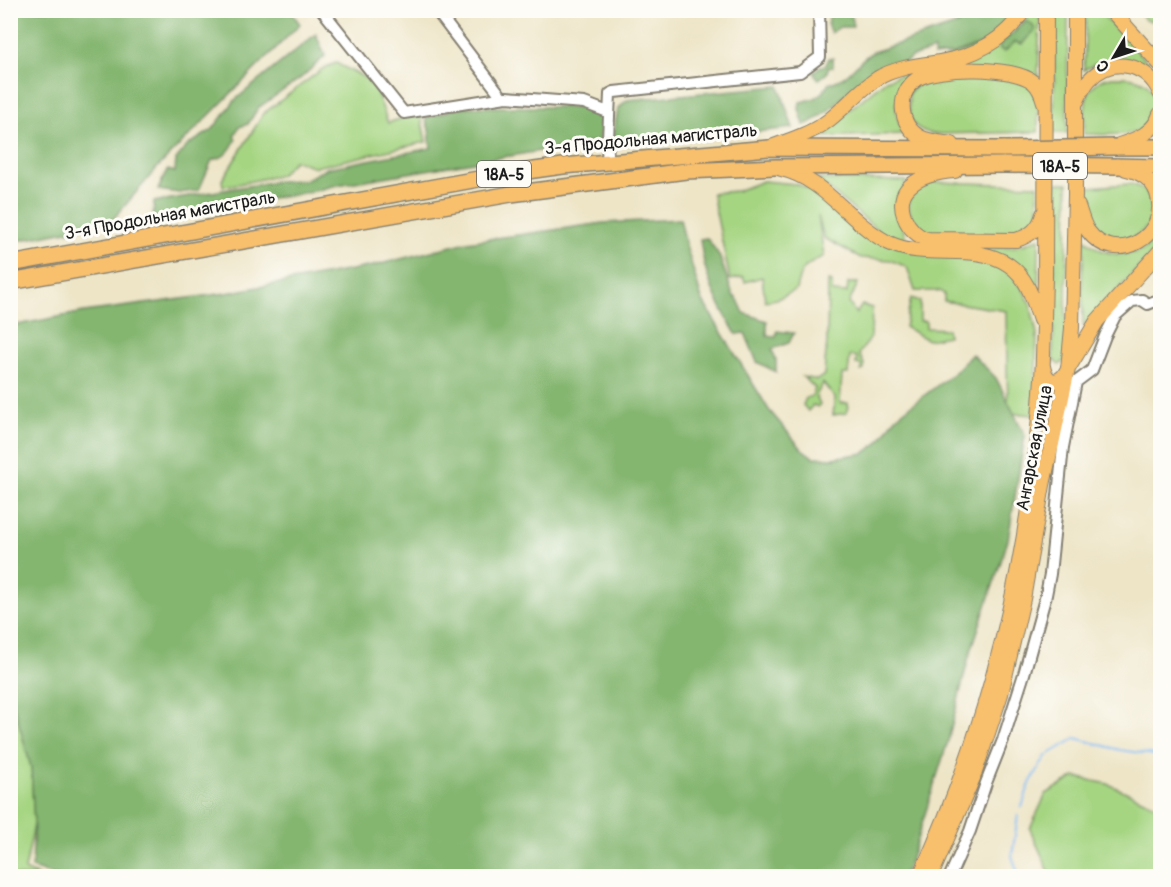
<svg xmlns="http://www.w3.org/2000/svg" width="1171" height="887" font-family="Pangolin,sans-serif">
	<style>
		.green { fill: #a6d582; stroke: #61784f; stroke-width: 1.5 }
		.forest { fill: #84b670; stroke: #506946; stroke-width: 1.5 }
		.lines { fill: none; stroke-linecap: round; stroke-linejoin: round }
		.stream { stroke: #80bbf2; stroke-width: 2 }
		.minor-casing { stroke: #858072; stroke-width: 14 }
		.major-casing { stroke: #858072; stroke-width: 16 }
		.highway-casing { stroke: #858072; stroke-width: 18 }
		.minor { stroke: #fff; stroke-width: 10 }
		.major { stroke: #f8bf6c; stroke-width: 14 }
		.highway { stroke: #f8bf6c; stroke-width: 15 }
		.highway-bridge-casing { stroke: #858072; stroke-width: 18; stroke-linecap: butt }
		.highway-bridge { stroke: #f8bf6c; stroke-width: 15 }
		.labels { text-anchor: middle; stroke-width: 6; stroke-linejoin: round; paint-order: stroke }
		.shield { fill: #fdfcf7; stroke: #605f5e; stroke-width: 1.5 }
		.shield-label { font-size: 16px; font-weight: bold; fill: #1c1c1c }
		.street-label { font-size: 18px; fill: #1c1c1c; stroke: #fdfcf7 }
	</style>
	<rect width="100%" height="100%" fill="#fdfcf7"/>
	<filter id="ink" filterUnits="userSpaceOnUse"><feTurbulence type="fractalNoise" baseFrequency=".0167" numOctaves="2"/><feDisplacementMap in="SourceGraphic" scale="12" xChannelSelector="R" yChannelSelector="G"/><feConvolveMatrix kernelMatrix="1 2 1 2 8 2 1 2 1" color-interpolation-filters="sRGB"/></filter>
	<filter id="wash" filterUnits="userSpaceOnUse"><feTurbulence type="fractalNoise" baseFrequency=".008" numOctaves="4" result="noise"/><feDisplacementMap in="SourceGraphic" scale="24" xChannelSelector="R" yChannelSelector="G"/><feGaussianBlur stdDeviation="1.35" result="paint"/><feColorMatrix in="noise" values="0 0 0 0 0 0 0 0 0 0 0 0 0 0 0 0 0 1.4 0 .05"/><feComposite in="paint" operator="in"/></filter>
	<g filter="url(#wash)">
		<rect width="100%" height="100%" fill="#eee5c7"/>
		<!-- green -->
		<path class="green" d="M1031,11H1040L1038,79L935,68L896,103L897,117L905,134L816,137L886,80L1012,34L1027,18Z
			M1055,11H1068L1067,133H1054Z
			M1086,11H1099L1160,75V82C1142,53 1111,53 1084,70Z
			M1140,11H1160V22L1145,20Z
			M336,63L373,82L388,123L420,112L426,142L315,167L295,160L280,175L238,184L223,186L222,180L264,113L324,68Z
			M969,75L1006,77L1030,85L1038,100V132L933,134C907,128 909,116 909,93L924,79Z
			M1112,77C1123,77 1134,76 1144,82C1163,95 1154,124 1136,132C1124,136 1098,134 1084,134C1086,108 1080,83 1112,77Z
			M817,179L906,181L897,210L905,235L901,243L885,236Z
			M763,181L796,184L812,190L830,202L866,235L985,260L1015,274L1030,303L1037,334L1034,415L1008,413L1006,311L944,301V294L940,291H915L907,267L890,260L861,258L824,238L818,216L824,256C804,266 800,269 796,290L777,299L765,301L762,277L745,282L743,277L730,280L712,193L737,191Z
			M929,182L1038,185V218L1019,235L931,236L913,225C906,202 906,193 929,182Z
			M1056,183H1068L1065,359L1062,363L1059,365L1053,359Z
			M1130,184C1153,189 1153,202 1152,222C1147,227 1141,234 1134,237C1102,249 1075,215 1090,187Z
			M1160,234V245L1083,326L1082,278L1085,239C1105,260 1144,260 1160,234Z
			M1039,238L1038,301L1034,287L972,248C996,248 1018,250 1039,238Z
			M828,281L832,282V292L847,293L848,283H858L849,303L856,314L862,305L872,308L871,337L859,354L864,364V370L861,371V365L856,364L857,357L850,356L848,374H842L840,403H848L847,413L833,415L835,398L823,383L816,396L820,404L818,407L813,405L808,411L803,405L806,398L812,396L815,388L803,377L817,380L824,375L827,341Z
			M911,298L920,301V321H926V328L947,329L948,336L928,340L905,327Z
			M10,692L31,767L34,824L25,870L39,876H11Z
			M1075,777L1108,784L1160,807V876H1051L1030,829L1046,794Z"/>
		<!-- forest -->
		<path class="forest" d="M11,10H290L300,24L157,168L111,222L11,242Z
			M832,11H851L853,27H840L831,33L827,24Z
			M951,11H1017L989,41L954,54L934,56V50L911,57L906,62C854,65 845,110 804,125L799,109L800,102C815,99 822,97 829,83C851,79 854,62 873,52L959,24L952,20Z
			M1026,21L1032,24L1035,30L1022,44L1015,42L1004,52L1000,49L999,46Z
			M316,34L325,56L301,78L258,108L248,124L239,127L234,136L236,139C230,151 225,158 212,160L199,190L179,193L158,190L167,170L175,172L176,159L188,145L212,130L236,99Z
			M829,58H833V67L828,68L827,73L819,79L816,77L814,72L819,67L826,65Z
			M779,86L793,128L626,145L613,137L618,109L627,100Z
			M461,107H581L598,114L603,119L599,141L337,185L310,192L153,217L154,202L278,181L305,180L327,168L431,148L429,129L425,118Z
			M680,219L686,245L702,300L769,410L802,449L813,457L833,458L864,453L878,443L896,417L955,372L972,354L996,378L1025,435L1008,540L968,660L948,741L909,865L902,876H55L32,868L34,824L31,767L10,692L11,326L84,312L226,293L373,266L467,242L603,223Z
			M707,238L719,255L733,295L738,300L744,313L767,321V336L776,337L777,331L794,333L789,343L772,349L776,360V372L757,362L745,333L736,334C717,302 704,277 700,239Z"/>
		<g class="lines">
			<!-- stream -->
			<path class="stream" d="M1160,592L1158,597L1154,651L1160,675
				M1022,807L1029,785L1046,756L1076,738L1120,750L1155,755L1160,741
				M1018,815L1012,856L1019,876"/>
		</g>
	</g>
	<g filter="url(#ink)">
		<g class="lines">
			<!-- minor casing -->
			<g class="minor-casing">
				<path id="minor" d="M322,10L404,113L506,97L584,103L608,112
					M436,10L502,97
					M607,162L610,94L614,92L800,72L820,57L819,10
					M950,876L970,831L986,783L1003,740L1024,674L1046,595L1050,574L1063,447L1076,382L1092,370L1105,336L1115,316L1132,301L1142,300L1148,304L1160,299"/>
			</g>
			<!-- major casing -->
			<g class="major-casing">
				<path id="major" d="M1111,10L1160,64
					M1077,101C1080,94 1084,86 1089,80C1112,55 1148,64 1160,93
					M952,144C941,142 930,142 920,137C899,125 896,93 917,79C937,66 1014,66 1033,82C1039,87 1042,95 1044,102
					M1119,145C1137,139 1154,133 1160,114
					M771,147C791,140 812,133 829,120C846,107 860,89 878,78C897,67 920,65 940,62C975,56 1005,40 1024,10
					M781,169C826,179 850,224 889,243C927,261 975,241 1009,265C1028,278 1033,300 1040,320
					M955,171C940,172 922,175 910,186C892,202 907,235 928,239L1016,240C1030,236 1039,229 1043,214
					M1078,206C1081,214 1083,224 1088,231C1115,268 1171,236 1157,193C1152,180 1140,172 1126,169
					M1043,366C1044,373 1048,381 1056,381L1063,377L1097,321L1160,251
					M920,876C993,717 1031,552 1042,378C1044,344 1044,311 1045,278C1046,189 1046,100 1046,10
					M931,876L973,778L1001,694L1023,599L1043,485L1068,369L1072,328L1075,194V10"/>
			</g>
			<!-- highway casing -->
			<g class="highway-casing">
				<path id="highway" d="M1116,147H1160
					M1116,166L1160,167
					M10,264L506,174L563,166L769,148L1005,149
					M10,282L511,194L686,171L775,167L1004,165"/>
			</g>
			<!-- minor -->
			<use href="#minor" class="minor"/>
			<!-- major -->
			<use href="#major" class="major"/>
			<!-- highway -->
			<use href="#highway" class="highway"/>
			<!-- highway-bridge casing -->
			<g class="highway-bridge-casing">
				<path id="highway-bridge" d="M1005,149L1116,147
					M1004,165L1116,166"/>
			</g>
			<!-- highway-bridge -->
			<use href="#highway-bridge" class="highway-bridge"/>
		</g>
	</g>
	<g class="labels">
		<!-- shield labels -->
		<g class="shield">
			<rect x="1033" y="153" width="54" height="26" rx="4.5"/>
			<rect x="477" y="161" width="54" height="26" rx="4.5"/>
		</g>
		<g class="shield-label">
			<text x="1060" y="172">18А-5</text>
			<text x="504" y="180">18А-5</text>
		</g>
		<!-- street labels -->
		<g class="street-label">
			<text transform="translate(651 139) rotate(-5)" y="6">3-я Продольная магистраль</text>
			<text transform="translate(170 215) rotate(-10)" y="6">3-я Продольная магистраль</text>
			<text transform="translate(1034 448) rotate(-79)" y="6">Ангарская улица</text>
		</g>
	</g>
	<!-- margin -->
	<rect width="1171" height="887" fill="none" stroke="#fdfcf7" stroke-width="36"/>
	<!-- north arrow -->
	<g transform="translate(1114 57) rotate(231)" stroke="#fdfcf7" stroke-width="4.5" paint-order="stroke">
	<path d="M0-4.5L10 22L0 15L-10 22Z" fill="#1c1c1c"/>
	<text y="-9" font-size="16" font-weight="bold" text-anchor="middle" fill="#1c1c1c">С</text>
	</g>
</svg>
